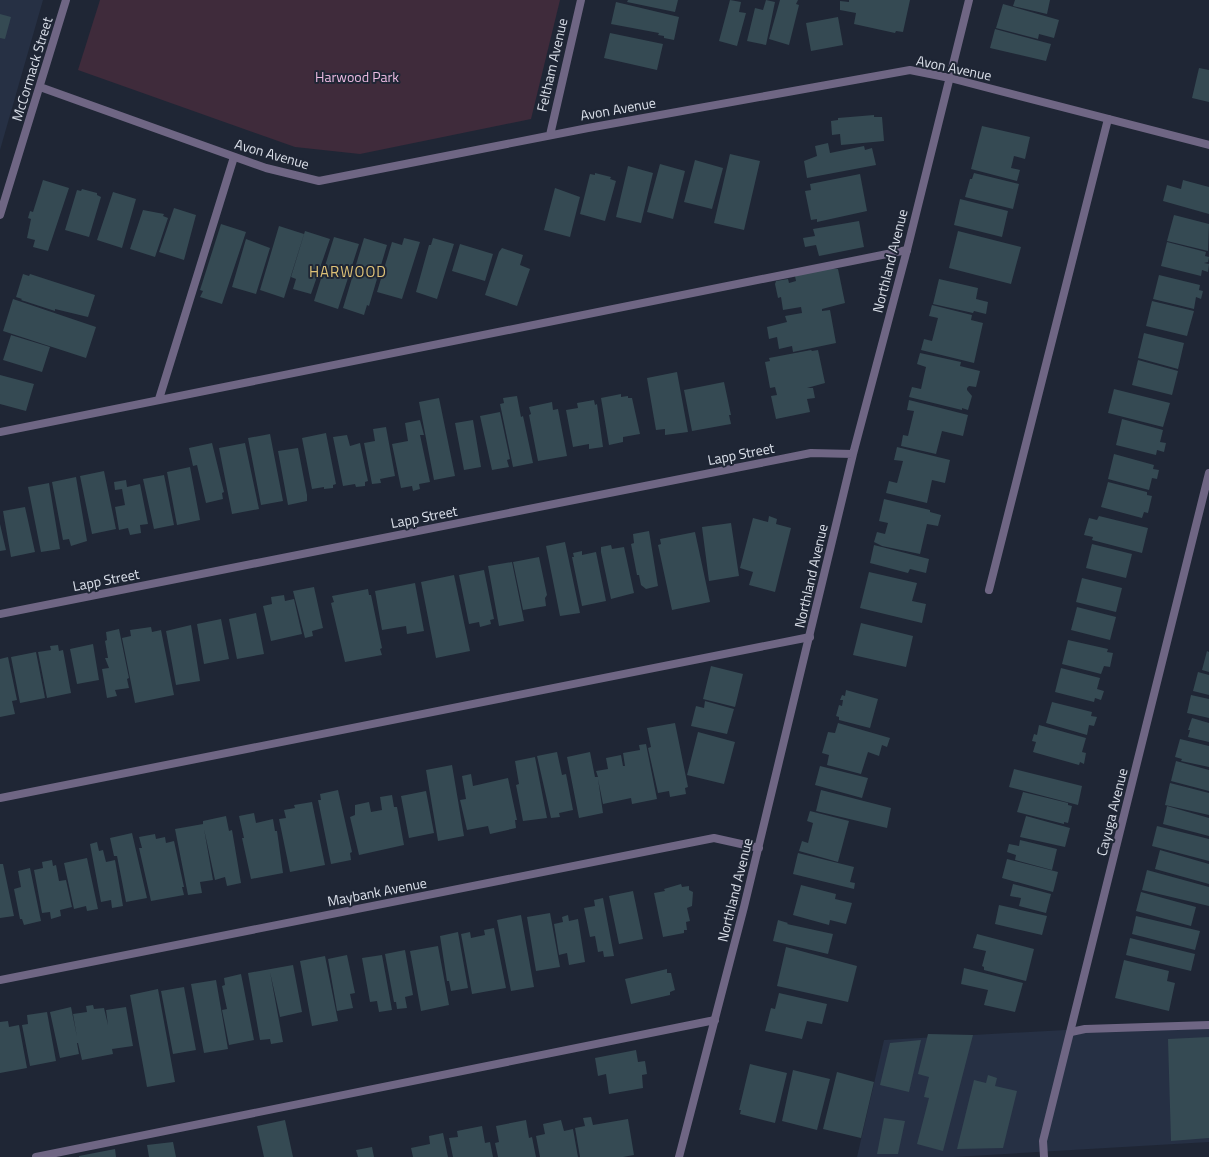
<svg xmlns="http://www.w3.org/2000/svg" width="1209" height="1157" font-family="'Titillium Web',sans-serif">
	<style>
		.built { fill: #263044 }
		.green { fill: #3f2b3b }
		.building { fill: #354a53 }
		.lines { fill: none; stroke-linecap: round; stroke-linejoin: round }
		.lane { stroke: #6f6684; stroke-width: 8 }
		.street { stroke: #6f6684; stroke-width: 8 }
		.labels { text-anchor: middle; stroke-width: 4; stroke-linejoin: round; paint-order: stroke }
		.street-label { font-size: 14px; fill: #dbe0ea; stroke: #1f2635 }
		.park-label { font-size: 14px; fill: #ecbbe2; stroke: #1f2635 }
		.neighbourhood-label { font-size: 15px; letter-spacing: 1px; fill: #dec277; stroke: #1f2635 }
	</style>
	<rect width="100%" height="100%" fill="#1f2635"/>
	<!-- built -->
	<path class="built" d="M0,0H43L0,150Z
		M1209,1022V1142L954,1157H857L884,1040Z"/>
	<!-- green -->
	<path class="green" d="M100,0H560L531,119L360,154L295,147L78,70Z"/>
	<!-- building -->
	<path class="building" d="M628,0H678L675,12L627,2Z
		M730,0L741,2L739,12L746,13L737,46L719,41Z
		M766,0L775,2L766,45L747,41L755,8L763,10Z
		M780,0H798L796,4L799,5L789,45L769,39Z
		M849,0H910L903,32L896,31L895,33L854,24L856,13L840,10V1L849,2Z
		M1015,0H1050L1047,14L1013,6Z
		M616,2L679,17L674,40L664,38V36L658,35L659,33L611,24Z
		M1003,4L1059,20L1054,38L1039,34L1038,39L996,28Z
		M0,14L11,17L5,39L0,38Z
		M838,17L843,45L811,51L806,23Z
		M995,29L1051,44L1046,61L990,48Z
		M610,33L663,44L657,70L604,58Z
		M1199,68L1209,70V102L1192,98Z
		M874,115V117H882L884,141L841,145L840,134L832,135L831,121L838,120V118Z
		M982,126L1030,137L1025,159L1014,156L1011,168L1020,170L1017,181L971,169Z
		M828,143L830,153L864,146L865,150L872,148L876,165L807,178L804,161L817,156L815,146Z
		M730,154L760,161L744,230L714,223Z
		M695,160L723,168L712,209L684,202Z
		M660,164L685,171L673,219L647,212Z
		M628,166L653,173L641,223L616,217Z
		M595,173L611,177L610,179L616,181L605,221L580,214L590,174L595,175Z
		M974,173L1019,184L1013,209L965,197L970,179H972Z
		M860,174L867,211L817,222V219L811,220L805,191L811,190L810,184Z
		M43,180L69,188L48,251L33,247L35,240L27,238L31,219L28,218L30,211L33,212Z
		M1183,180L1209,187V214L1163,201L1167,185L1181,189Z
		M555,188L580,197L570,237L544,230Z
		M82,189L97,193V195L101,197L89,237L65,230L77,190L81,191Z
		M113,192L136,199L122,248L97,240Z
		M960,199L1008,211L1002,237L954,225Z
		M174,208L196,215L184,260L159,252Z
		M143,210L164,214L163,216L168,218L155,257L130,249Z
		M1174,215L1209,224L1208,251L1167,241Z
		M859,221L864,247L819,256L816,245L805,247L803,238L815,236L813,229Z
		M221,224L246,232L222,304L200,297L203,291L200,290Z
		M279,226L304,234L284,298L260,290Z
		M305,231L330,239L311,294L293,289L296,279L291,277Z
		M958,231L1021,247L1011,284L949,268Z
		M334,237L359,244L338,309L314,301Z
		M364,238L387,245L369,306L367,305L364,315L343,308Z
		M404,238L420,242L402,299L377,292L392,242L402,245Z
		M433,238L454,244L437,299L416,292L429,245H431Z
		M246,239L270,248L256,294L232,287Z
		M1167,242L1206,252L1205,256L1209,257L1208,262L1204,263L1209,264L1208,272L1202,270L1201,276L1161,266Z
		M460,244L493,254L485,281L452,271Z
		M502,248L523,255L520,265L530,269L517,306L485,295L499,252Z
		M831,268L838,269L845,303L822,309V311L830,310L836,343L793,352L792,346L779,349L777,337L769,339L767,327L787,322L785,316L802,313L801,307L783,310L781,297L778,298L775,284L776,281L788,279L789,283L796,281L795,276Z
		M23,274L29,276L30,274L95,295L88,317L55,309V311L21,300L22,299L16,297Z
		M1159,275L1200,285L1199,290L1203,291L1201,299L1196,297L1194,309L1153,299Z
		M939,279L978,288L976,299L988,302L986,314L974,311L973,313L933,304Z
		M13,299L96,327L86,358L3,331Z
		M1152,301L1194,311L1187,336L1146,326Z
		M932,305L972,315L971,320L983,323L974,363L921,350L924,339L932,341L938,318L929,316Z
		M1144,333L1184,343L1178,369L1138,358Z
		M11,335L50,347L42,372L3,360Z
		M811,350L812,351L818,350L825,383L807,388H813L815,398L807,399L810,412L776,419L771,396L777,395L775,387L770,388L768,377L773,376L768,377L765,362L770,361L769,358Z
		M920,353L961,362L960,366L980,371L976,387L969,386L967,388V390L972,396L968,410L962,408V410L909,397L912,387L921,389L926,367L917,364Z
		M1138,360L1178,371L1172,395L1132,385Z
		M677,372L688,432L665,435V429L656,430L647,378Z
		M0,375L34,384L26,411L0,404Z
		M724,382L731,415H729L731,424L692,431L684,390Z
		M1114,389L1170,403L1163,427L1108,413Z
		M621,394V397L628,396V398H632L640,434L623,437V442L609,445L601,398Z
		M517,396L521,417L523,416L533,463L513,467L500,404L504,403L503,398Z
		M439,398L455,476L434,480L419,402Z
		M594,400L595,405L597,404L603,447L589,449V444L573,447L566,410L578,408L577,403Z
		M909,400L968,415L963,436L942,431L936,454L901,446L903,435L908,436L914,411L907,410Z
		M552,402L553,410L558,409L567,456L538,461L529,415L531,414L529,407Z
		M500,412L510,459L507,460L509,467L492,470L480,416Z
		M1122,419L1163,430L1160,442L1166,443L1164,452L1157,450L1156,455L1116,445Z
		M420,420L424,435H420L430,482L419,484L420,489L413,491L412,486L401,488L392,444L408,441L405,423Z
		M473,420L481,467L464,470L455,423Z
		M386,427L395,476L380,479L381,483L372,484L364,443L375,441L373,429Z
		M326,433L336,484L333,485V488L324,489V487L312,489L302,438Z
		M270,434L283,501L261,505L248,438Z
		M347,435L350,446L360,443L368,481L365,482V486L356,487L355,484L343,486L333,437Z
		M212,443L224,492L222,493L223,499L206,503L197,465L193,466L189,448Z
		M245,443L259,509L232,514L219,448Z
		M897,447L950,460L945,483L932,480L927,503L886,493L889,481L897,483L903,461L894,460Z
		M298,448L307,495V501L288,505L278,451Z
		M1114,454L1154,465L1153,469L1159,470L1157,479L1152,478L1149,490L1108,479Z
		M190,467L200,520L177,525L167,472Z
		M104,471L116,529L92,534L80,476Z
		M164,475L174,525L154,529L143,479Z
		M76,477L87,541L71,546L69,539L63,540L52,482Z
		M126,480L127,487L140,484L148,524L140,525L141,533L130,535L128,528L119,530L115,507L125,505L122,489L115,490L114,482Z
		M1108,482L1147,492V495L1152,496L1148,513L1144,512L1142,518L1101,507Z
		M49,483L60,549L41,552L28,487Z
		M884,499L930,510V512L941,515L938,526L927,524L920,554L882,546L874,542L877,532L885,534L888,523L879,521Z
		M25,507L35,552L11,557L3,511Z
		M769,516L777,519L776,524L791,528L775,592L749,585L753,572L740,568L753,518L768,522Z
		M1099,516L1148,528L1142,553L1092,540L1093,537L1084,535L1089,518L1097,520Z
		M731,523L739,576L709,581L702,527Z
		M0,524L6,550L0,551Z
		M649,531L658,586L646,589L641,585L639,575H637L631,544L634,543L633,534Z
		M695,532L710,602L672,610L658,545L661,544L660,539Z
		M565,542L580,613L560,616L546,546Z
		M1092,544L1132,554L1126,578L1086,568Z
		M611,545L612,549L624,547L634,593L611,599L601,552V547Z
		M874,545L929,559L926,573L910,569L908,573L870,563Z
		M582,551V555L596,552L606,601L582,606L572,557H574L573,553Z
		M539,557L547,595L545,598L546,606L523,610L513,562Z
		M512,562L524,621L499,626L488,566Z
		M484,570L494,619L490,620L491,624L480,627L479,622L469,624L459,575Z
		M869,572L917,583L912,601L926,604L922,623L860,608Z
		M454,575L470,651L436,658L421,582Z
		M1082,578L1122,588L1116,612L1076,602Z
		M415,583L424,631L407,634L406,626L382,630L375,591Z
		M314,587L323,628L312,631L313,636L305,638L293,591Z
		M368,589L369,595H371L382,648L380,649L382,655L345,662L331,603L334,602L332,596Z
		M284,595L285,601L294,599L302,634L271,641L263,606L272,604L271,597Z
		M1077,607L1116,617L1110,640L1071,630Z
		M256,613L264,654L237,659L229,619Z
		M221,619L229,659L204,664L197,624Z
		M861,623L913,636L906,667L853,655Z
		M191,625L200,681L176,685L166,631Z
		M151,627L152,632L161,630L174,695L135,703L122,638L131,636L130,630Z
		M119,629L129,678L127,679L129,688L115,690L117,696L107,698L102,669L109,668L105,658H108L105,641L107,640L106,632Z
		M1068,640L1108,649L1107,652L1113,653L1110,667L1104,666L1101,674L1062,664Z
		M93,644L99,680L77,684L70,649Z
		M58,645L59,651L63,650L71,693L47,698L38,652L51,650L50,646Z
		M1207,651L1209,652V672L1202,670Z
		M36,652L45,698L20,703L11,657Z
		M8,657L17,700L12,701L15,714L0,717V659Z
		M711,666L743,674L735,707L703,699Z
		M1061,668L1100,678L1097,689L1104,691L1101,700L1095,698L1094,702L1055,692Z
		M1198,672L1209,675V695L1193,691Z
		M846,690L878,699L870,728L839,720V717L836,716L839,705L842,706L843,700H840L842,695L845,696Z
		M1191,695L1209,699V718L1187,713Z
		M705,701L734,709L727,734L691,726L696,706L704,708Z
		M1052,702L1092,712L1091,716L1097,717L1094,726L1089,725L1087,735L1046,723Z
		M1192,718L1209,723V742L1188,737L1190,730H1188Z
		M675,723L688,787L685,788L686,794L670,797L669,791L658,793L648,748L651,747L647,728Z
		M838,723L890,738L887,747L882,745L879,756L868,752L861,774L827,765L829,755L822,753L828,732L835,733Z
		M1039,725L1086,738L1082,752L1086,753L1084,764L1080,762L1079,765L1033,752L1036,742L1032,741L1034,734L1037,735Z
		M698,732L735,742L724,784L687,775Z
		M1180,739L1209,746V767L1181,761L1182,759L1175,757Z
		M646,744L657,799L632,804L631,798L603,804L598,779L603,813L579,818L567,757L590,752L595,777H598L596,771L608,769L606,758L621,755L623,766H625L623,753L640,750L639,745Z
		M557,752L562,775L566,774L573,810L559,813L560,817L551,818L537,756Z
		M535,757L547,818L523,821L516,785L519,784L515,761Z
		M1176,761L1209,770V791L1171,781Z
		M452,765L464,836L438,841L426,770Z
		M820,766L868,778L862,798L815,785Z
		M1014,769L1082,786L1078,805L1009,787Z
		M471,774L473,786L508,778L517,820H515L516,828L490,834L488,826L467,830L460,800L466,799L462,776Z
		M1170,783L1209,793V815L1165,805Z
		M338,790L352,852L350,853L351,860L331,864L318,800H321L320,794Z
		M821,790L891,808L887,828L816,811Z
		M426,791L434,833L409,838L401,796Z
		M1023,792L1068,803V805L1072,806L1068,823L1064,822V824L1017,812Z
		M392,795L394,807H397L404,845L359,855L350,817L355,815V805L369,802L371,812L382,810L380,797Z
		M312,802L325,865L290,872L279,819L286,818L284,810L295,808L294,805Z
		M1167,806L1209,818V836L1163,824Z
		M810,811L849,821L838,862L799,851L802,841L808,843L813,823L807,821Z
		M254,813L256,823L273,819L275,831H277L283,873L251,879L242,838H244L239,816Z
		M226,816L229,831L232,830L241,883L227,886L225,877L215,880L204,829L213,880L200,882L202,893L188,895L175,829L203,824V821Z
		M1026,816L1070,828L1065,847L1020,837Z
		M1157,826L1209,839V861L1152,846Z
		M132,833L147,898L126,902L117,856H114L110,838Z
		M155,834L156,839L165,837L166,843L174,841L184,887H182L184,895L151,901L139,848H142L139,837Z
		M1020,840L1057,849L1052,870L1015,860L1016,855L1007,852L1009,844L1019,846Z
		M97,842L99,851L103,850L106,862L115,860L123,906L112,908L111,900L101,902L90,844Z
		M1160,850L1209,864V884L1155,869Z
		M798,853L854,867L850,882L855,883L854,889L793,874Z
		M87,858L98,909L87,911L86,906L74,909L64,863Z
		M1007,859L1058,872L1053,892L1002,878Z
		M52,860L53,866L56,865L59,881L66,880L72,907L60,910L61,916L51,919L50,912L42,913L34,870L43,868L42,862Z
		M0,864H3L14,916L0,918Z
		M30,868L41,921L24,925L22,919H20L14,889L21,887L18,871Z
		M1147,870L1209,887V906L1142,890Z
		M681,884L682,887L689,886V890L693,892L692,906L687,908L690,921L686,922L687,930H684V933L663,937L654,893L665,891L664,889Z
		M1013,884L1051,894L1046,913L1019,906L1021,898L1010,896Z
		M801,885L836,894L835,899L852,903L846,924L830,920L829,925L793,915Z
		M633,891L643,939L619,944L609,896Z
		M1141,892L1196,907L1191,926L1136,911Z
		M603,898L614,956L604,957L603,951L598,952L595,936L590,937L584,908L595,906L594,900Z
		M999,905L1047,916L1042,935L995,924Z
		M550,913L560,967L536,971L527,917Z
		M521,915L534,987L511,991L497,920Z
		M568,915L569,921L578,919L585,962L569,965L567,953L559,955L554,924L563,922L562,917Z
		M1136,916L1200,931L1195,950L1132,934Z
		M778,920L788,923L787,924L833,934L828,954L773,941Z
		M494,928L506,988L472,994L461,934L470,932L471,938L485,935L484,930Z
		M458,932L468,988L451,991L449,981H447L440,936Z
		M977,934L1034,949L1026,981L984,970V967L982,966L986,951L973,948Z
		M1130,938L1195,954L1191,971L1126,955Z
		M438,946L449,1005L421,1011L410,951Z
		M786,947L857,966L848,1002L777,986Z
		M405,950L413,995L405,997L407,1008L397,1009L396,1002H394L385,954Z
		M347,955L355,993L350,994L353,1008L337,1011L328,959Z
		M382,955L392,1010L379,1012L377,1001L370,1002L362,958Z
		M325,956L338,1021L312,1026L300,961Z
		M1124,960L1169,971L1167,981L1175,983L1169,1011L1115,998Z
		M293,965L302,1012L280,1017L270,972L283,1042L271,1044L270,1039L260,1040L248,973Z
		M964,968L1023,983L1015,1012L984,1005L988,990L961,984Z
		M667,969V973H671L675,990L670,992V995L631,1004L625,979Z
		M241,974L254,1040L229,1045L222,1010L227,1009L222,986L225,985L224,978Z
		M216,980L228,1049L204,1053L191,984Z
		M184,987L196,1050L173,1054L161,991Z
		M158,989L175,1082L147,1087L130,995Z
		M779,993L827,1004L822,1024L807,1021L802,1039L765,1031L771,1008L775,1009Z
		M93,1005L94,1009L104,1008L108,1025L106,1010L126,1007L133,1046L112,1049L113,1054L82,1060L78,1043H77L79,1054L60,1058L50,1012L71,1007L77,1037L73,1014L87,1012L86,1006Z
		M47,1012L56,1061L30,1066L22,1025L28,1024L27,1015Z
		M8,1021L9,1027L19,1025L27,1068L0,1073V1022Z
		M928,1034L973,1035L943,1151L917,1144L929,1098L924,1097L929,1077L918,1074Z
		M1209,1037V1138L1171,1141L1168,1039Z
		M921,1040L909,1092L880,1085L890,1043Z
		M636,1050L638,1062L645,1061L647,1074L642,1075L643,1088L609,1094L606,1074L598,1076L595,1058Z
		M750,1064L787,1073L775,1123L740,1114L741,1110H739Z
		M793,1070L830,1079L817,1130L782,1121Z
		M837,1072L874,1082L861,1138L823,1129Z
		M988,1075L997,1078L995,1086L1017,1091L1003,1148L957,1149L974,1080L986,1083Z
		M591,1117L593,1125L628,1119L634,1155L623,1157H580L575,1128L585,1126L583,1118Z
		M884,1118L905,1121L898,1154H877Z
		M285,1120L293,1157H264L257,1126Z
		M526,1120L529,1138L532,1137L536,1157H498L495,1143L499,1142L496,1126Z
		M561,1120L564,1131L573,1129L578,1157H540L536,1136L545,1134L543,1124Z
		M482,1126L485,1143L490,1142L493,1157H453L449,1138L458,1137L457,1131Z
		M443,1133L448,1157H413L411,1148L430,1144L429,1136Z
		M173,1142L176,1157H149L147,1145Z
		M372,1147L374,1157H358L356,1150Z
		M115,1149L116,1157H79V1156Z"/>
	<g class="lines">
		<!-- lane -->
		<path class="lane" d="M159,399L234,157
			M0,432L907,250
			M989,590L1108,119
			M0,798L810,637
			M1071,1032L1085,1029L1209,1025
			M36,1157L715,1020"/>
		<!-- street -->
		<path class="street" d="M40,87L266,168L319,181L588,128L910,70L950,78L1209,145
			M550,135L581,0
			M0,215L66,0
			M0,614L811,453L853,454
			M0,980L714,838L759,848
			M679,1157L744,907L853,454L907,250L969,0
			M1044,1157L1043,1141L1209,473"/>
	</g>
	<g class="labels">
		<!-- street labels -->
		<g class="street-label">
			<text transform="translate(552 65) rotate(-77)" y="5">Feltham Avenue</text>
			<text transform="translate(954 68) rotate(12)" y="5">Avon Avenue</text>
			<text transform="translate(32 69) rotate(-73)" y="5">McCormack Street</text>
			<text transform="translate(618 109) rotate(-10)" y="5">Avon Avenue</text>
			<text transform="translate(272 154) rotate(16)" y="5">Avon Avenue</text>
			<text transform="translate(890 261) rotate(-76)" y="5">Northland Avenue</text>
			<text transform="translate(741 454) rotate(-11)" y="5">Lapp Street</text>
			<text transform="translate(424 517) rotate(-11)" y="5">Lapp Street</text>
			<text transform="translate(811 576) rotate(-77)" y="5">Northland Avenue</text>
			<text transform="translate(106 580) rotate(-11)" y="5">Lapp Street</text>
			<text transform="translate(1112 812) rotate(-76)" y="5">Cayuga Avenue</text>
			<text transform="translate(735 890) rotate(-76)" y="5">Northland Avenue</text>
			<text transform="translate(377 892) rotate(-11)" y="5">Maybank Avenue</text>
		</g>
		<!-- park labels -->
		<g class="park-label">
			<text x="357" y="82">Harwood Park</text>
		</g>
		<!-- neighbourhood labels -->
		<g class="neighbourhood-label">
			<text x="348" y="277">HARWOOD</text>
		</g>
	</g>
</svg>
